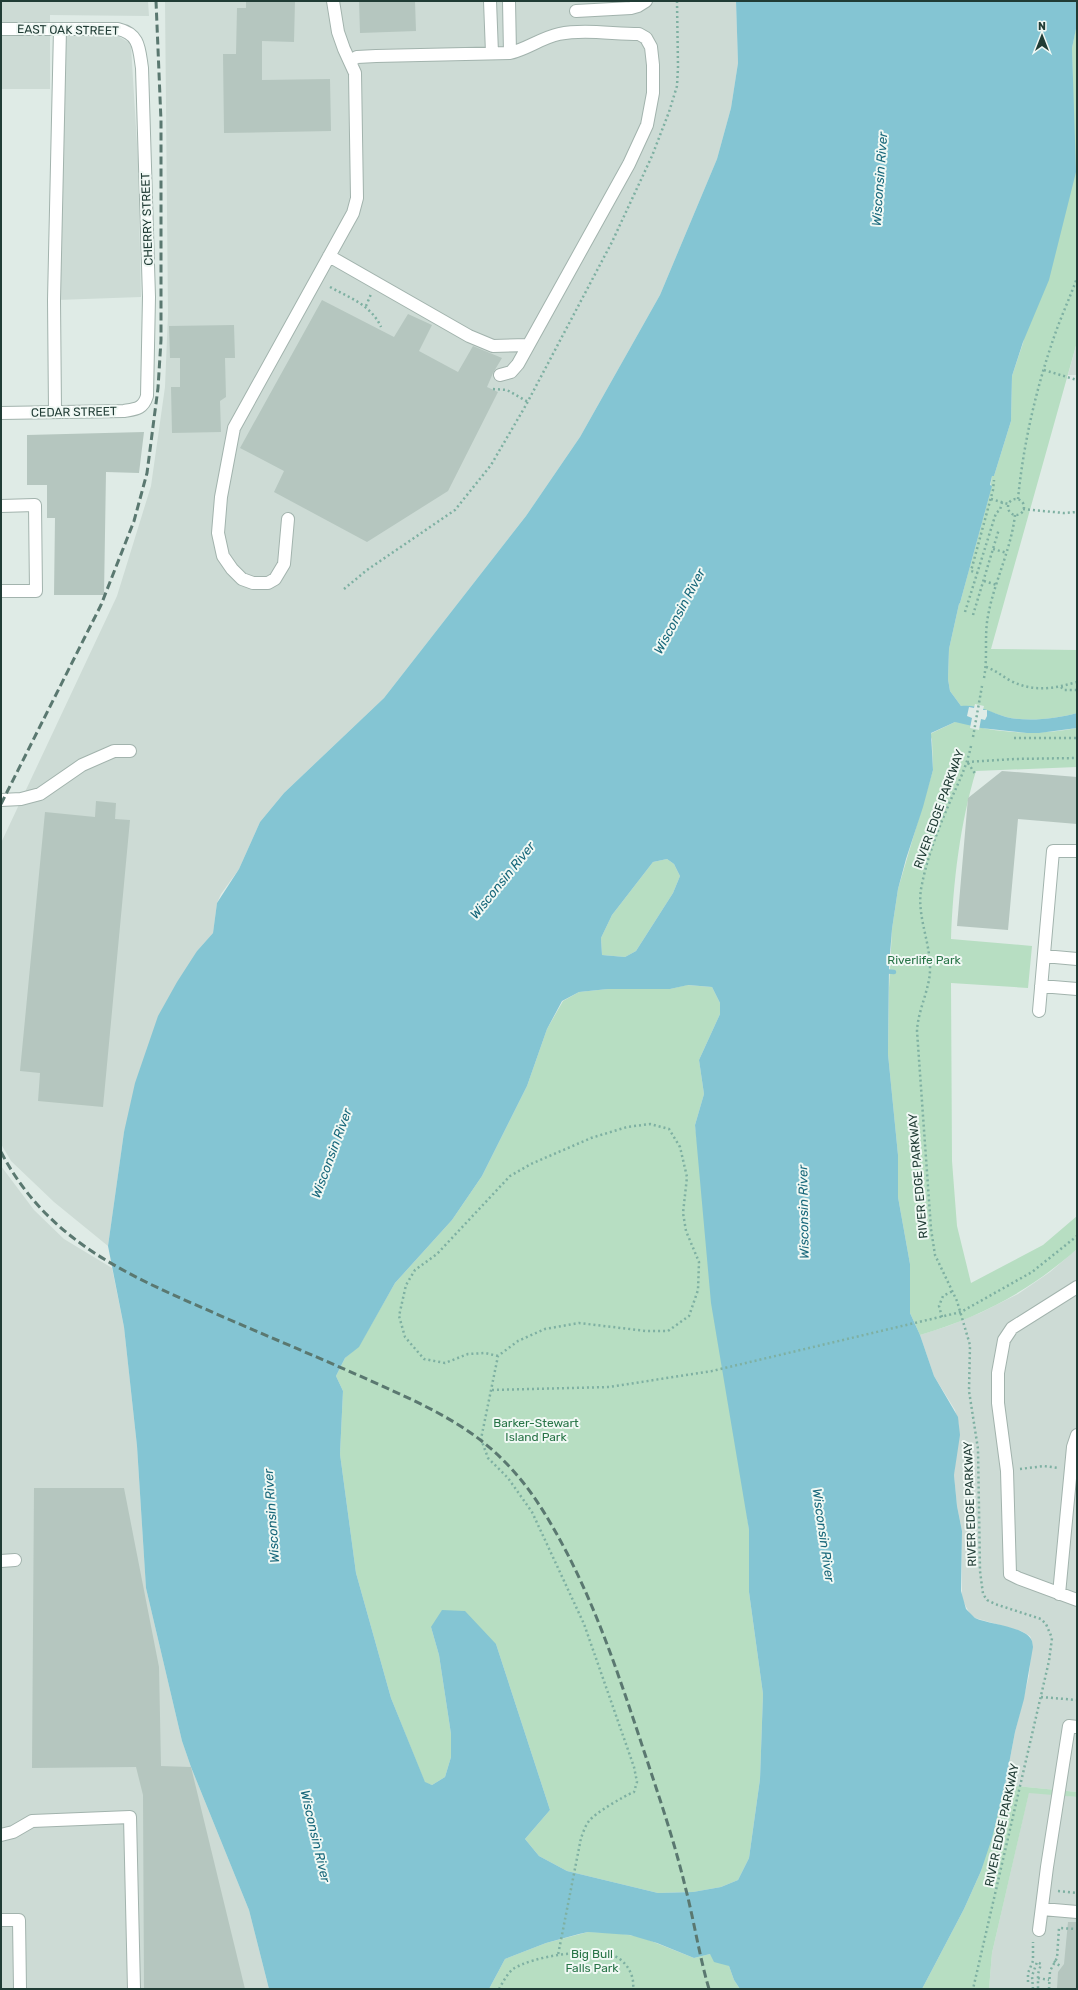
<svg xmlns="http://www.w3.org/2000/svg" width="1078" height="1990" font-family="Rubik,sans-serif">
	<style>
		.built { fill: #cddbd5 }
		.green { fill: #b7dec2 }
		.water { fill: #84c5d3; fill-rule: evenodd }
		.pier { fill: #dfebe6 }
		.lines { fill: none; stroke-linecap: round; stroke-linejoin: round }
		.stream { stroke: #84c5d3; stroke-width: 4.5 }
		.building { fill: #b5c6bf }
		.minor-casing { stroke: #a2b3ad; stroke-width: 14 }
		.path { stroke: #7eb0a2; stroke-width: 2.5; stroke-dasharray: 2 3; stroke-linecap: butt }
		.minor { stroke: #fff; stroke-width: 12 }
		.rail { stroke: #5a7870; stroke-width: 3; stroke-dasharray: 8 4; stroke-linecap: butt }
		.labels { text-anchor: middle; stroke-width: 4; stroke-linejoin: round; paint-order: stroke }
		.street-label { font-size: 12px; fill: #203c35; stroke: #f0f8f4 }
		.park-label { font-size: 12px; fill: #287447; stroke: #f0f8f4 }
		.water-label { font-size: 13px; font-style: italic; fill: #17677a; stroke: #f0f8f4 }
	</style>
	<rect width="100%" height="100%" fill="#dfebe6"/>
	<!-- built -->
	<path class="built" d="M1,1H148L149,16L50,15V89H1Z
		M165,1H736L738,63L731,108L717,159L660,295L580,437L526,516L384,698L284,793L260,822L239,869L221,894L217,903L213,933L197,951L124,1132L108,1246L54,1202L11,1161L1,1144V843L117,596L151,486L165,387L168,314Z
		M63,36H118L128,42L131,46L138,161L141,297L57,300Z
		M1077,342V375H1068Z
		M1,1166L34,1210L64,1239L112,1268L124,1327L137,1446L146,1588L182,1741L191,1767L249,1910L269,1989H1Z
		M1077,1249V1792L1005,1785L1015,1732L1029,1676L1032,1641L1030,1636L1021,1631L975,1618L970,1614L962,1599V1531L957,1506L954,1475L959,1425L955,1410L934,1376L920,1335L948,1326L980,1313L1018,1294L1050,1272Z
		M1029,1792L1077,1797V1989H989L992,1953Z"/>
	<!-- green -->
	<path class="green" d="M1077,22V342L991,649L1077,650V713C1055,719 1028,722 1006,717C989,712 979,706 961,706L950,691L948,679L949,649L959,604L960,603L989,496L992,476H994L1011,421L1012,376L1023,343L1073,91L1072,48Z
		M955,722C966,722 977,727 988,729C1018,734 1047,734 1077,728V767L976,771C960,823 953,884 951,939L1032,946L1028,988L951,983L952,1161L957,1226L971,1283L1043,1245L1077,1216V1249C1028,1292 982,1316 920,1335L910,1313V1264L898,1197V1155L888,1054L889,988L892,929L898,889L933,770L932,740L930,734Z
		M667,859L674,864L680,876L673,893L636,951L625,957L602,955L601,938L612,915L653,862Z
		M687,985L712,987L720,1003V1014L699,1060L704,1094L695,1125L749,1530V1592L763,1694L760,1779L749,1858L738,1880L721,1887L693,1892L658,1893L567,1871L539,1856L525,1839L550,1810L496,1644L431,1627L439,1655L451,1734V1757L445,1777L432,1785L425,1783L391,1698L356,1573L340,1454L343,1391L336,1376L345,1358L359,1346L395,1283L452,1220L482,1176L527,1086L547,1029L563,1001L579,992L608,989H670Z
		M1005,1785L1077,1792V1797L1029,1793L992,1953L989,1989H922L964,1909L981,1871Z
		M588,1932L617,1933L641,1937L694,1958L710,1954L729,1966L734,1980L740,1989H489L505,1959L546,1943Z"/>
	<!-- water -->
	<path class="water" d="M736,1H1076L1077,24L1072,48L1076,172L1049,280L1023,342L1012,376L1011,421L994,476H992L990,485L992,486L960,603L959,604L949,649L948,679L950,691L961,706C978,704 990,712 1006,717C1027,722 1055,719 1077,713V728L1039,733H1027L981,728L955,722L931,733L933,770L923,807L906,859L898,889L892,929L889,966L888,1054L898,1155V1197L910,1264V1313L920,1335L934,1376L958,1417L960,1435L954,1475L957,1506L962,1531L961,1591L966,1609L975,1618C990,1625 1026,1626 1032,1641L1033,1647L1024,1699L1015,1732L1005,1785L992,1838L981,1871L964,1909L922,1989H740L734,1980L729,1966L714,1962L710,1954L694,1958L657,1943L630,1935L588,1932L579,1934L546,1943L505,1959L489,1989H269L249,1910L191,1767L182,1741L146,1588L137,1446L124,1327L108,1246L124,1132L135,1083L158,1016L177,982L197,951L213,933L217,903L239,869L260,822L284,793L384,698L526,516L580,437L660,295L717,159L731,108L738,63ZM667,859L674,864L680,876L673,893L636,951L625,957L602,955L601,938L612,915L653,862ZM688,985L712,987L720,1003V1014L699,1060L704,1094L695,1125L711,1303L749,1530V1592L763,1694L760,1779L749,1858L738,1880L721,1887L693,1892L658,1893L567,1871L539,1856L525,1839L550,1810L496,1644L465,1611L442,1610L431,1627L439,1655L451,1734V1757L445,1777L432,1785L425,1782L391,1698L356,1573L340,1454L343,1391L336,1376L345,1358L359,1347L395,1283L452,1220L482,1176L527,1086L547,1029L562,1001L579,992L608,989H670Z"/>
	<!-- pier -->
	<path class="pier" d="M975,704L984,706L983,710H987V716L985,720L981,719L979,730L970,728L972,718L967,716L969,707L974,708Z"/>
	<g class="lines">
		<!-- stream -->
		<path class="stream" d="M883,971L894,972"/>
	</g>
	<!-- building -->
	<path class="building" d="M246,1H295L294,42L262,41V80L330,79L331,131L224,133L223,54H236L237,8H246Z
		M359,1H415L416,31L360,33Z
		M322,300L394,337L408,314L432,325L419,351L458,372L473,346L502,358L493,373L487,387L498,392L448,491L367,542L274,492L284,471L240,448Z
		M234,325L235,358H225L226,397L220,401L221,432L172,433L171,387H180V358H170L169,326Z
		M144,432L139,473L106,472L104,595H54L55,518H47V485H27V435Z
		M1002,771L1077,777V824L1018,819L1008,930L957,926L968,798Z
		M96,801L116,803L115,819L130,820L103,1107L38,1101L40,1073L20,1071L45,812L95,817Z
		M34,1488H124L159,1667L161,1766L191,1767L245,1989H144L143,1795L136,1767L32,1768Z
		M1068,1922H1077V1989H1057L1058,1972L1064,1964Z"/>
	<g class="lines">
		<!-- minor casing -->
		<g class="minor-casing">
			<path id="minor" d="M490,1L492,53
				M509,1L510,53
				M576,11L631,8L638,6L646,1
				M1,29H118C140,34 139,49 142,68L149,297L147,396C143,409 136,409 124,411L1,413
				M350,61L357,57L376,56L510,53C527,49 541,38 559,34C584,29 613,34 639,34L646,38L651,47L653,65V93L647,125L629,164L518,364L511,372L500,375
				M329,256L469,336L493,346L528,345
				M55,412L54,300L60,29
				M1,506L35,505L36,591H1
				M288,519L284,564L275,579L268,583H253L242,579L232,569L223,556L218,533L221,497L234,428L353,213L357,198L355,73L344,49L338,32L333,1
				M1,800L21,799L40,794L82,765L114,751H130
				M1044,956L1077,959
				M1041,986L1077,989
				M1039,1011L1053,851H1077
				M1077,1287L1012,1328L1004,1340L998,1373V1403L1007,1471L1010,1574L1018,1578L1077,1600
				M1,1561L15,1560
				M1059,1594L1073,1447L1077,1435
				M1,1835L13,1832L32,1821L130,1817L134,1989
				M1042,1909L1077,1912
				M1,1920H19L20,1989
				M1039,1930L1047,1867L1069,1726L1077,1727"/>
		</g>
		<!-- path -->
		<path class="path" d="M330,287C350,298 371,305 381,327
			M366,306L371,294
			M1044,370L1077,380
			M493,389L507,390L528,402
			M1008 507a8 8 0 1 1 16 0a8 8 0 1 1-16 0Z
			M991,499L1008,504
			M1018,499C1023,447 1035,393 1052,343C1059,321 1069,300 1077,278
			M1023,509L1064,513L1077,512
			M993,549L1007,553
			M978,573L971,571L993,490L994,480
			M984,581L997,585
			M344,589L367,570L455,510L491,465L526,405L612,242L652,156L669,112L677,86L678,67L677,1
			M965,612L996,513L1000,510L1002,502
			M973,615L999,529
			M986,667C995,670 1002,676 1011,681C1033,692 1053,689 1077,682
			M984,678C988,657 984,636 988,616C994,582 1011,550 1015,515
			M1061,687L1064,690H1077
			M973,737L982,686
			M1014,738H1077
			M971,746C966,770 955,789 946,811C936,835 927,859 922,884C915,914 931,941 930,971C929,991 918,1010 917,1031L931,1229L935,1255L957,1301L970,1345L969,1391L978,1449L980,1571L983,1594L987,1600L995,1604L1041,1619L1046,1624L1052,1638L1049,1661L973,1989
			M967,762L1014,759L1077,758
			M968,763L976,775
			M942,1317L939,1306L943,1296L953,1291
			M498,1356L485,1353L468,1354L445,1363L424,1359L405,1337L399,1316L406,1285L415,1270L437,1254L510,1176L531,1164L591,1138L627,1127L650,1124L669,1129L680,1147L687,1177L683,1213L686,1231L699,1262L698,1290L689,1316L668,1331H646L579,1323L545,1329L518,1341L498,1356L481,1439L488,1458L508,1478L532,1512L584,1624L634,1767L637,1782L634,1792C624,1796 595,1813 589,1821C585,1826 583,1833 581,1838L558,1955
			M492,1390L609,1387L712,1371L961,1312L1032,1272L1077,1236
			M1020,1469L1044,1466L1058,1468
			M1041,1697L1077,1700
			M1058,1891L1077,1893
			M1054,1961L1061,1967
			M1038,1978L1049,1980
			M1028,1982V1973L1033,1961V1942
			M499,1989C503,1982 507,1974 513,1969C533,1956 589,1948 612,1955C626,1960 635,1975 633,1989
			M1033,1989L1032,1976L1037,1962L1041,1964L1038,1974V1989
			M1049,1989L1050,1971L1057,1958L1059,1928L1077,1929"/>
		<!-- minor -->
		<use href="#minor" class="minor"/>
		<!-- rail -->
		<path class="rail" d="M1,804L101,605L134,521L147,473L158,388L161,340V121L156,1
			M1,1152C50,1246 137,1279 228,1319C279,1341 329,1362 380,1385C424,1405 469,1425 504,1461C531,1488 549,1519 567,1553C598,1613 619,1676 640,1739C656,1788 673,1836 685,1886C694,1920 699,1955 709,1989"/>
	</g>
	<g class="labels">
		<!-- street labels -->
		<g class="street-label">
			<text transform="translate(68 30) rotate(1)" y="4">EAST OAK STREET</text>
			<text transform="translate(147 219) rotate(-92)" y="4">CHERRY STREET</text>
			<text transform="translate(74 412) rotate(-1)" y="4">CEDAR STREET</text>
			<text transform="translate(939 809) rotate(-70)" y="4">RIVER EDGE PARKWAY</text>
			<text transform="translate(918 1176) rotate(-95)" y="4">RIVER EDGE PARKWAY</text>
			<text transform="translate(970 1504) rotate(-92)" y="4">RIVER EDGE PARKWAY</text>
			<text transform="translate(1002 1825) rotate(-78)" y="4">RIVER EDGE PARKWAY</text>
		</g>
		<!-- park labels -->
		<g class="park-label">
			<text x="924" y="964">Riverlife Park</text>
			<text x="536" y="1427">Barker-Stewart<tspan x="536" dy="14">Island Park</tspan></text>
			<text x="592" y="1958">Big Bull<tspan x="592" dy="14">Falls Park</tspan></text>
		</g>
		<!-- water labels -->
		<g class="water-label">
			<text transform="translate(879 179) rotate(-86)" y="5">Wisconsin River</text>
			<text transform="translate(679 611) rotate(-62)" y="5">Wisconsin River</text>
			<text transform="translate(502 880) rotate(-51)" y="5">Wisconsin River</text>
			<text transform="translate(331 1153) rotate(-70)" y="5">Wisconsin River</text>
			<text transform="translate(803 1212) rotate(-91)" y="5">Wisconsin River</text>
			<text transform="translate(271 1516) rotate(-94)" y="5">Wisconsin River</text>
			<text transform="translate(824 1535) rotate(82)" y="5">Wisconsin River</text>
			<text transform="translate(316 1836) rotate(77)" y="5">Wisconsin River</text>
		</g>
	</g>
	<!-- border -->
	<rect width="1078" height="1990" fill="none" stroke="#203c35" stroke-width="4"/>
	<!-- north arrow -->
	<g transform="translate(1042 36)" stroke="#f0f8f4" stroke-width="3" paint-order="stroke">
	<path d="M0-3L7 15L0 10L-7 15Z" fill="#203c35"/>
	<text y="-6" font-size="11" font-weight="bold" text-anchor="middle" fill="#203c35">N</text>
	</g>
</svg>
